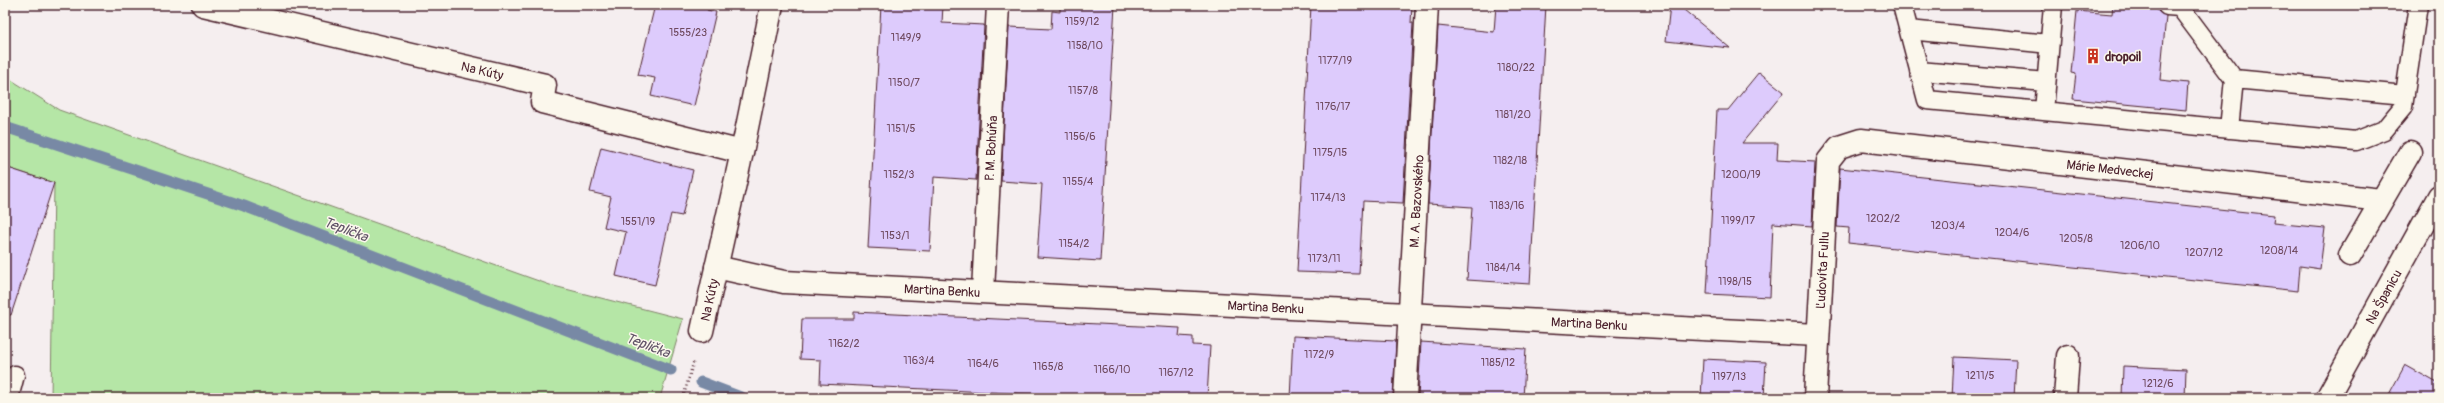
<svg xmlns="http://www.w3.org/2000/svg" width="2444" height="403" font-family="Pangolin,sans-serif">
	<style>
		.green { fill: #b5e6a6; stroke: #808268 }
		.lines { fill: none; stroke-linecap: round; stroke-linejoin: round }
		.stream { stroke: #7889a5; stroke-width: 11 }
		.building { fill: #ddcbfc; stroke: #4a1f2b }
		.lane-casing { stroke: #4a1f2b; stroke-width: 21 }
		.street-casing { stroke: #4a1f2b; stroke-width: 25 }
		.path { stroke: #4a1f2b; stroke-width: 2.5; stroke-dasharray: 1 3; stroke-linecap: butt }
		.lane { stroke: #fbf7ec; stroke-width: 18 }
		.street { stroke: #fbf7ec; stroke-width: 22 }
		.labels { text-anchor: middle; stroke-width: 3; stroke-linejoin: round; paint-order: stroke }
		.number-label { font-size: 11px; fill: #6f4a5f }
		.poi-label { font-size: 13px; font-weight: bold; fill: #4a1f2b; stroke: #fbf7ec; text-anchor: start }
		.street-label { font-size: 13px; fill: #4a1f2b; stroke: #fbf7ec }
		.water-label { font-size: 14px; font-style: italic; fill: #615468; stroke: #fbf7ec }
	</style>
	<rect width="100%" height="100%" fill="#f5eeef"/>
	<filter id="ink" filterUnits="userSpaceOnUse"><feTurbulence type="fractalNoise" baseFrequency=".025" numOctaves="2"/><feDisplacementMap in="SourceGraphic" scale="8" xChannelSelector="R" yChannelSelector="G"/><feConvolveMatrix kernelMatrix="1 2 1 2 8 2 1 2 1" color-interpolation-filters="sRGB"/></filter>
	<g filter="url(#ink)">
		<!-- green -->
		<path class="green" d="M5,76L59,110L550,285L683,319L660,398H51L54,183L5,167Z"/>
		<g class="lines">
			<!-- stream -->
			<path class="stream" d="M5,127L244,206L671,370
				M701,382L743,398"/>
		</g>
		<!-- building -->
		<path class="building" d="M655,5H709L707,10L716,12L694,106L651,96L655,78L638,75Z
			M881,5H943L942,23L984,25L976,180L934,177L930,251L868,248Z
			M1060,5H1115L1100,261L1037,257L1042,184L1001,181L1009,27L1051,29L1052,11L1060,12Z
			M1311,5H1412L1411,23H1413L1403,203L1363,201L1359,274L1297,272Z
			M1496,5H1546L1530,284L1467,280L1472,207L1428,204L1438,26L1494,32Z
			M1670,5H1678L1730,48L1666,41Z
			M2113,5H2157L2158,11L2166,16L2160,80L2188,83L2186,110L2073,99L2076,74L2071,73L2077,11L2112,14Z
			M1759,72L1784,92L1742,143H1778L1777,160L1815,162L1812,226L1773,223L1770,297L1707,294L1717,110H1728Z
			M601,147L693,170L682,216L671,214L655,285L616,276L626,232L604,227L611,197L590,192Z
			M5,167L54,183L11,315L5,314Z
			M1840,168L2274,215L2273,223L2325,228L2320,269L2300,266L2298,291L1848,243L1849,228L1837,227Z
			M854,312L1180,328L1179,336L1193,337V345L1210,346L1207,398H1114L820,384L821,360L800,359L802,319H854Z
			M1293,336L1396,341L1393,398H1290Z
			M1421,342L1526,349L1523,398H1418Z
			M1954,357L2016,360L2014,398H1952Z
			M1703,359L1766,362L1764,398H1701Z
			M2405,365L2439,384V398H2387Z
			M2123,366L2186,369L2185,398H2122Z"/>
		<g class="lines">
			<!-- lane casing -->
			<g class="lane-casing">
				<path id="lane" d="M1902,5L1927,100L2356,141L2384,130L2403,107L2418,5
					M2167,6L2180,7L2234,79L2405,95
					M1909,30L2049,44
					M1919,71L2046,82
					M2044,111L2053,5
					M2229,129L2234,79
					M9,398L15,375"/>
			</g>
			<!-- street casing -->
			<g class="street-casing">
				<g id="street">
					<path id="s1" d="M203,5L545,85L542,102L742,152"/>
					<path d="M2350,255L2410,152"/>
					<path id="s2" d="M716,267L784,282L1818,335"/>
					<path id="s3" d="M983,291L998,5"/>
					<path id="s4" d="M702,331L742,152L772,5"/>
					<path id="s5" d="M1405,398L1427,5"/>
					<path id="s6" d="M1815,398L1828,161L1839,147L1861,140L2381,200"/>
					<path d="M2065,398L2068,356"/>
					<path id="s7" d="M2327,398L2439,196"/>
				</g>
			</g>
			<!-- path -->
			<path class="path" d="M683,398L694,360"/>
			<!-- lane -->
			<use href="#lane" class="lane"/>
			<!-- street -->
			<use href="#street" class="street"/>
		</g>
	</g>
	<!-- icons -->
	<defs>
		<g id="building-bare" transform="scale(1.2)"><path d="M-4-6H4V6H1V3H-1V6H-4ZM-2.5-4.3h1.7v1.8h-1.7ZM.8-4.3h1.7v1.8H.8ZM-2.5-1h1.7V.8h-1.7ZM.8-1h1.7V.8H.8Z" fill="#c8321e" stroke="#fbf7ec" stroke-width="2.5" paint-order="stroke"/></g>
	</defs>
	<g fill-rule="evenodd">
		<use href="#building-bare" x="2093" y="56"/>
	</g>
	<g class="labels">
		<!-- number labels -->
		<g class="number-label">
			<text x="1082" y="25">1159/12</text>
			<text x="688" y="36">1555/23</text>
			<text x="906" y="41">1149/9</text>
			<text x="1085" y="49">1158/10</text>
			<text x="1335" y="64">1177/19</text>
			<text x="1516" y="71">1180/22</text>
			<text x="904" y="86">1150/7</text>
			<text x="1083" y="94">1157/8</text>
			<text x="1333" y="110">1176/17</text>
			<text x="1513" y="118">1181/20</text>
			<text x="901" y="132">1151/5</text>
			<text x="1080" y="140">1156/6</text>
			<text x="1330" y="156">1175/15</text>
			<text x="1510" y="164">1182/18</text>
			<text x="899" y="178">1152/3</text>
			<text x="1741" y="178">1200/19</text>
			<text x="1078" y="185">1155/4</text>
			<text x="1328" y="201">1174/13</text>
			<text x="1507" y="209">1183/16</text>
			<text x="1883" y="222">1202/2</text>
			<text x="1738" y="224">1199/17</text>
			<text x="638" y="225">1551/19</text>
			<text x="1948" y="229">1203/4</text>
			<text x="2012" y="236">1204/6</text>
			<text x="895" y="239">1153/1</text>
			<text x="2076" y="242">1205/8</text>
			<text x="1074" y="247">1154/2</text>
			<text x="2140" y="249">1206/10</text>
			<text x="2279" y="254">1208/14</text>
			<text x="2204" y="256">1207/12</text>
			<text x="1324" y="262">1173/11</text>
			<text x="1503" y="271">1184/14</text>
			<text x="1735" y="285">1198/15</text>
			<text x="844" y="347">1162/2</text>
			<text x="1319" y="358">1172/9</text>
			<text x="919" y="364">1163/4</text>
			<text x="1498" y="366">1185/12</text>
			<text x="983" y="367">1164/6</text>
			<text x="1048" y="370">1165/8</text>
			<text x="1112" y="373">1166/10</text>
			<text x="1176" y="376">1167/12</text>
			<text x="1980" y="379">1211/5</text>
			<text x="1729" y="380">1197/13</text>
			<text x="2158" y="387">1212/6</text>
		</g>
		<!-- poi labels -->
		<g class="poi-label">
			<text x="2105" y="61">dropoil</text>
		</g>
		<!-- street labels -->
		<g class="street-label">
			<text dy="5" stroke="none"><textPath href="#s1" startOffset="287">Na Kúty</textPath></text>
			<text dy="5" stroke="none"><textPath href="#s3" startOffset="143">P. M. Bohúňa</textPath></text>
			<text dy="5" stroke="none"><textPath href="#s6" startOffset="529">Márie Medveckej</textPath></text>
			<text dy="5" stroke="none"><textPath href="#s5" startOffset="197">M. A. Bazovského</textPath></text>
			<text dy="5" stroke="none"><textPath href="#s6" startOffset="128">Ľudovíta Fullu</textPath></text>
			<text dy="5" stroke="none"><textPath href="#s2" startOffset="228">Martina Benku</textPath></text>
			<text dy="5" stroke="none"><textPath href="#s7" startOffset="116">Na Španicu</textPath></text>
			<text dy="5" stroke="none"><textPath href="#s4" startOffset="32">Na Kúty</textPath></text>
			<text dy="5" stroke="none"><textPath href="#s2" startOffset="552">Martina Benku</textPath></text>
			<text dy="5" stroke="none"><textPath href="#s2" startOffset="876">Martina Benku</textPath></text>
		</g>
		<!-- water labels -->
		<g class="water-label">
			<text transform="translate(346 229) rotate(21)" y="5">Teplička</text>
			<text transform="translate(648 345) rotate(21)" y="5">Teplička</text>
		</g>
	</g>
	<!-- margin -->
	<rect width="2444" height="403" fill="none" stroke="#fbf7ec" stroke-width="20"/>
	<rect x="10" y="10" width="2424" height="383" fill="none" stroke="#4a1f2b" stroke-width="1.5" filter="url(#ink)"/>
</svg>
